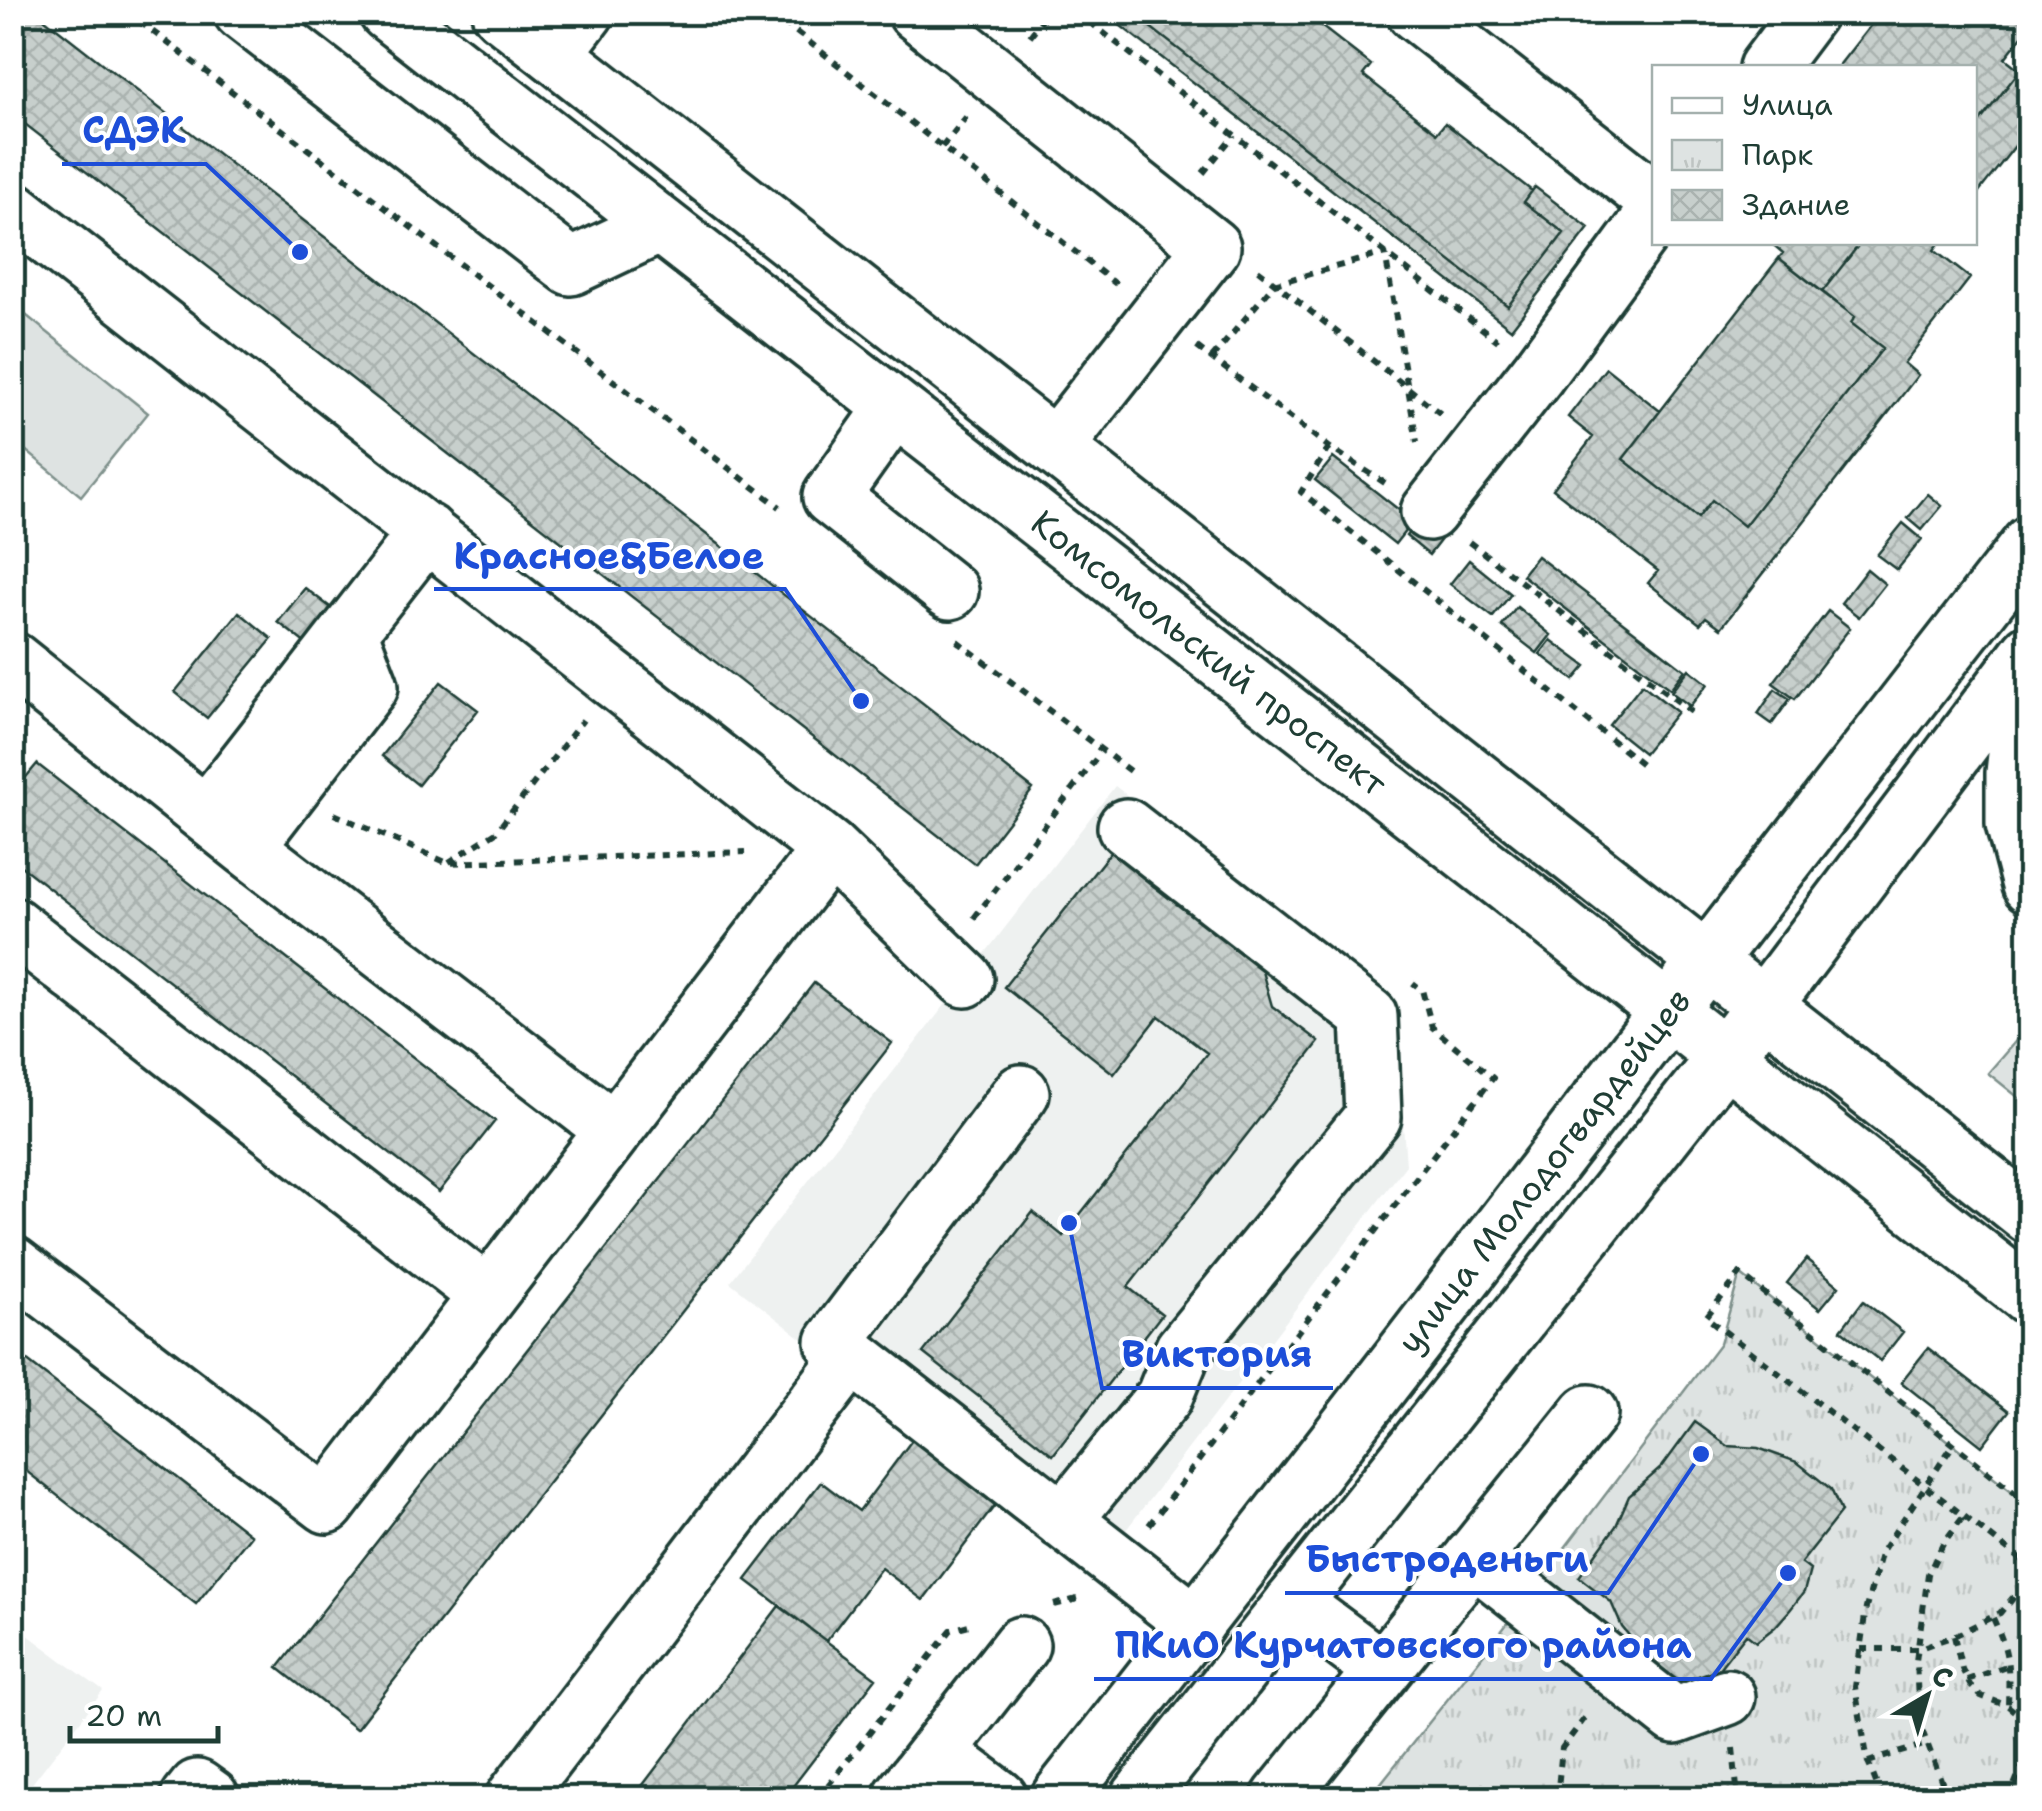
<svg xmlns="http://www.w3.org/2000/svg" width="2042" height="1811" font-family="'Shantell Sans',sans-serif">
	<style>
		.built { fill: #eef1f0 }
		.grass { fill: #dee3e2; stroke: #7e908b; stroke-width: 2.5 }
		.park { fill: url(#park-tufts); stroke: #7e908b; stroke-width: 2.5 }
		.building { fill: url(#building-cross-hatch); stroke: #1f3d34; stroke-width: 2.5 }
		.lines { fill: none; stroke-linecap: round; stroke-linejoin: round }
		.minor-casing { stroke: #1f3d34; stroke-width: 62 }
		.major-casing { stroke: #1f3d34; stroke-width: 62 }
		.path { stroke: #1f3d34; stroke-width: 6; stroke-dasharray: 8 8; stroke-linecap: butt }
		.minor { stroke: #fff; stroke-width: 55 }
		.major { stroke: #fff; stroke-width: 55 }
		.labels { text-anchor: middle; stroke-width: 8; stroke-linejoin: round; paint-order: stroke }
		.street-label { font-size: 35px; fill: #1f3d34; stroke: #fff }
		.leader { fill: none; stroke: #1d4ed8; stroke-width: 4 }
		.callout-dot { fill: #1d4ed8; stroke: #fff; stroke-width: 4 }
		.callout-label { font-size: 38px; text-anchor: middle; font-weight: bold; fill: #1d4ed8; stroke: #fff; stroke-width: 8; stroke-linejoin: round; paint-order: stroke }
	</style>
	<defs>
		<pattern id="park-tufts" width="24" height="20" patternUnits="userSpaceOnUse" patternTransform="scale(2.5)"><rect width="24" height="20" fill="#dee3e2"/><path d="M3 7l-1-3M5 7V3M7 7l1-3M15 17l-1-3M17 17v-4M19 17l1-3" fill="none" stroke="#bec4c2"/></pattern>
		<pattern id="building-cross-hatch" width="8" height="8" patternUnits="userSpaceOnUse" patternTransform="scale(2.5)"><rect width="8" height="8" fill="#c7cfcc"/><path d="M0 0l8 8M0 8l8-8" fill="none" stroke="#aab3b0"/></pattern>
	</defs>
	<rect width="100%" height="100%" fill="#fff"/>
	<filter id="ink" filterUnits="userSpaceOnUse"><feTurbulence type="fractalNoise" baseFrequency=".01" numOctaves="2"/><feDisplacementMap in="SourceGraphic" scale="20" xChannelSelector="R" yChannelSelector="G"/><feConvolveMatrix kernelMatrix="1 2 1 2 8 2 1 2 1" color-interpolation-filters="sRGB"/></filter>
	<g filter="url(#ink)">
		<!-- built -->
		<path class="built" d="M1115,786L1394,1000L1406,1165L1096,1569L730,1282Z
			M12,1623L103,1691L21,1798H13Z"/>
		<!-- grass -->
		<path class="grass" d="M12,304L148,413L81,496L13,440Z
			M2026,1029L2030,1039L2029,1106L1988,1073Z"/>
		<!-- park -->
		<path class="park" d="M1740,1274L2029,1505V1798H1369L1494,1641L1720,1344Z"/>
		<!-- building -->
		<path class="building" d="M12,12H36L1033,789L975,864L12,114Z
			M1103,12H1131L1508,306L1564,233L1524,202L1535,187L1589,228L1511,329Z
			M1131,12H1303L1371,65L1363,75L1437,133L1445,123L1532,191L1524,202L1564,233L1508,306Z
			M1873,12H2030V26L2005,58L2020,70L1974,129V68H1837L1873,22L1868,19Z
			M2020,70L2030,77V127L1974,198V129Z
			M1770,242H1861L1822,292L1779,258L1783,253Z
			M1861,242H1940L1934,250L1970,278L1904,363L1918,375L1721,628L1706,617L1700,624L1648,583L1658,571L1553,489L1593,437L1568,417L1606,368L1660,411L1623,459L1698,518L1712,500L1744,526L1883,348L1851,323L1855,317L1822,292Z
			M1779,258L1855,317L1851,323L1883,348L1744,526L1712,500L1698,518L1623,459Z
			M1333,458L1413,521L1395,544L1315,480Z
			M1928,494L1942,506L1922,530L1908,518Z
			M1423,514L1446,533L1429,555L1406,536Z
			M1903,523L1922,539L1897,570L1877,555Z
			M1537,556L1685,670L1670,689L1522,575Z
			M1469,560L1511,594L1493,617L1450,584Z
			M1867,569L1885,584L1859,617L1841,603Z
			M305,588L338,613L311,648L278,622Z
			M1517,607L1551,635L1537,653L1502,626Z
			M1828,611L1850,628L1795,699L1773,683Z
			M239,612L272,639L207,718L175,692Z
			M1551,640L1586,666L1574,680L1540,654Z
			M1689,669L1708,684L1690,706L1671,692Z
			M441,682L478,710L418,785L382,756Z
			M1642,684L1677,712L1644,753L1609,725Z
			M1775,689L1790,699L1772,724L1758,714Z
			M37,764L495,1121L439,1192L12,859V794Z
			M1116,845L1255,947L1272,1006L1319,1042L1128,1287L1162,1314L1053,1455L923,1353L1033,1212L1063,1236L1207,1053L1159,1016L1114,1074L1004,987Z
			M814,983L892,1043L356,1729L278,1668Z
			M1806,1259L1839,1286L1820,1309L1787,1283Z
			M1863,1301L1903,1332L1880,1361L1841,1330Z
			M1928,1348L2009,1411L1982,1446L1901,1382Z
			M12,1349L251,1535L196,1604L12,1460Z
			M1695,1422L1728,1446L1758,1448L1797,1462L1831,1489L1841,1512L1801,1563L1810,1570L1804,1592L1790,1610L1775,1627L1756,1642L1746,1634L1703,1689L1672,1678L1646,1656L1622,1627L1611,1602L1579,1577L1616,1526L1629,1496L1662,1467Z
			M912,1440L996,1504L923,1600L881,1568L826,1641L746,1580L821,1482L859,1511Z
			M779,1606L876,1678L784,1798H633Z"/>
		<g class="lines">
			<!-- minor casing -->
			<g class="minor-casing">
				<path id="minor" d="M242,12L571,267L660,225
					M916,12L1212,247L1055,447
					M1415,12L1654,199
					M554,54L586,12
					M1767,68L1809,12
					M12,209L830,849L965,979
					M894,408L831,497L950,591
					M1429,512L1538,373L1654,215
					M12,660L246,847L614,1130
					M207,814L427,532
					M246,847L370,686L350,634
					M12,925L487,1295
					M1021,1093L834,1342L1196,1624
					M12,1264L327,1505L830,849
					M1063,1521L1164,1397L1183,1350L1373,1117L1369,1016L1126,827
					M1473,1557L1675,1716L1727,1697
					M1293,1603L1383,1670
					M937,1752L999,1798
					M189,1798L197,1788L211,1798
					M514,1798L836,1376
					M901,1798L1021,1645
					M1280,1798L1589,1413"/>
			</g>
			<!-- major casing -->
			<g class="major-casing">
				<path id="major" d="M387,12L1531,903L2030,1297
					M500,12L1055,447L2030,1216
					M2027,657L2014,773V824L2030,885
					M1059,1798C1386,1383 1704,960 2030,544
					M1139,1798L1725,1057L2030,652"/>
			</g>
			<!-- path -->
			<path class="path" d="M127,12L780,507
				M771,12L1116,284
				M1077,12L1498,341
				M1030,36L1048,12
				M942,147L966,117
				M1203,173L1234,135
				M1258,270L1441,414
				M1197,347L1329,447L1385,483
				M1212,358L1274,284L1385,253L1417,442
				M1329,447L1301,492L1643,765
				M1469,542L1697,716
				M957,641L1135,775
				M334,814L448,863L746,852
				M449,862L496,832L583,720
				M974,918L1102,751
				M2030,1505L1740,1274L1706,1317L2030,1567
				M1149,1525L1493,1078L1432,1027L1422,990L1413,983
				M1054,1605L1081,1598
				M1993,1618C2010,1655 2009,1665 2008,1706
				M1954,1636L1962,1669L1970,1685L1981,1696L2008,1706L2030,1724
				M1861,1649H1917L1954,1636L2000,1613L2030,1577
				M1967,1680L2009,1665
				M1733,1748L1738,1798
				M1868,1762L1927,1744
				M1558,1789L1582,1798
				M818,1798L951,1630L969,1625
				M1557,1798L1562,1748L1588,1714
				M1882,1798L1868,1762L1855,1687L1866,1608L1882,1551L1953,1445
				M1948,1798L1919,1722L1916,1661L1928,1574L1944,1542L1964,1516
				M2006,1798L2011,1793L2030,1746"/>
			<!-- minor -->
			<use href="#minor" class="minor"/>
			<!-- major -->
			<use href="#major" class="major"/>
		</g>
	</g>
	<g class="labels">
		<!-- street labels -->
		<g class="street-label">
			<text transform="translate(1209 653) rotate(38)" y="12">Комсомольский проспект</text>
			<text transform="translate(1544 1171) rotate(-52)" y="12">улица Молодогвардейцев</text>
		</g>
	</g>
	<!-- callouts -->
	<path class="leader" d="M300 252L206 164H62M861 701L785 589H434M1069 1223L1102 1388H1333M1701 1454L1608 1593H1285M1788 1573L1711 1679H1094"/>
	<g class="callout-dot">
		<circle cx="300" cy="252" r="10"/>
		<circle cx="861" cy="701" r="10"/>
		<circle cx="1069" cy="1223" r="10"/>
		<circle cx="1701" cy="1454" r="10"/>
		<circle cx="1788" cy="1573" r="10"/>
	</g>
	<g class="callout-label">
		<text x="134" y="143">СДЭК</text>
		<text x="609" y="569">Красное&amp;Белое</text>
		<text x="1217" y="1367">Виктория</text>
		<text x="1447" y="1572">Быстроденьги</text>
		<text x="1403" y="1658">ПКиО Курчатовского района</text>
	</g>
	<!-- margin -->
	<rect width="2042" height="1811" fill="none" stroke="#fff" stroke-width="50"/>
	<rect x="25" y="25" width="1992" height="1761" fill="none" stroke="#1f3d34" stroke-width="4" filter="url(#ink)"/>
	<!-- legend -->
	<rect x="1652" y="65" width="325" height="180" fill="#ffffff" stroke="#a5b1ae" stroke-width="2.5"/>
	<rect x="1672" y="98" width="50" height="15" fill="#ffffff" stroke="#a5b1ae" stroke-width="2.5"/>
	<text x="1742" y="115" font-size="30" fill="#1f3d34">Улица</text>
	<rect x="1672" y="140" width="50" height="30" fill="url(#park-tufts)" stroke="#a5b1ae" stroke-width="2.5"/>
	<text x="1742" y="165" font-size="30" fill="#1f3d34">Парк</text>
	<rect x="1672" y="190" width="50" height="30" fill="url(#building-cross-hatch)" stroke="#a5b1ae" stroke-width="2.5"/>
	<text x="1742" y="215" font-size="30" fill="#1f3d34">Здание</text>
	<!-- north arrow -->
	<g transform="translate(1927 1696) rotate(38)" stroke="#ffffff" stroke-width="8" paint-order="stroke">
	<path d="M0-8L18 38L0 25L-18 38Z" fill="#1f3d34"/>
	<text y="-15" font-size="28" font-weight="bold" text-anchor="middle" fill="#1f3d34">С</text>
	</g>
	<!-- scale -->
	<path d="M70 1726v15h148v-15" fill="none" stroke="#1f3d34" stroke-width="5"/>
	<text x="85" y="1726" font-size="30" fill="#1f3d34" stroke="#ffffff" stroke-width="8" paint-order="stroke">20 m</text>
</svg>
